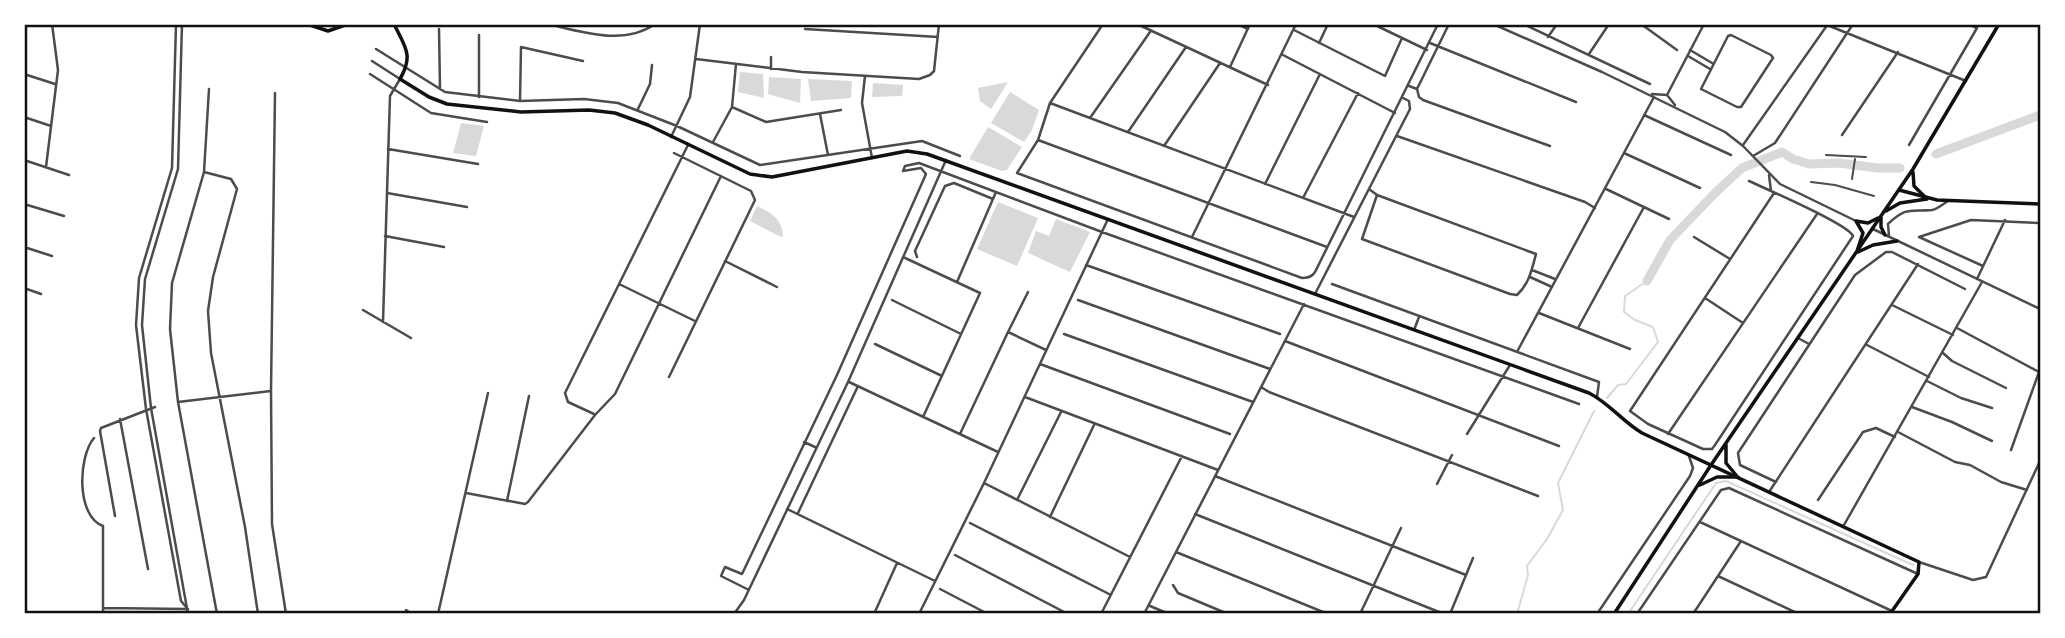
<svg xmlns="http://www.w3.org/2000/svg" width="2065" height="638" font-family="Rubik,sans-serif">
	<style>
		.water { fill: #d9d9d9 }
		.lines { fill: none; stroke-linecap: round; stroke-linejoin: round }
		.stream { stroke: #d9d9d9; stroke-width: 2 }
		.river { stroke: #d9d9d9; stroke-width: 9 }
		.pedestrian { stroke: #4c4c4c; stroke-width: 2 }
		.minor { stroke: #4c4c4c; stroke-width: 2.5 }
		.tertiary { stroke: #4c4c4c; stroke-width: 2.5 }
		.secondary { stroke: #111; stroke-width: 3.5 }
		.primary { stroke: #111; stroke-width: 3.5 }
		.neatline { fill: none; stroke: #111; stroke-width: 2.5 }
	</style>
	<rect width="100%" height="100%" fill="#fff"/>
	<!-- water -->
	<path class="water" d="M740,72L763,74L764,98L738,92Z
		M769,77L801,79L800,103L768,94Z
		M808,79L852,81L851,98L811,101Z
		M1008,82L991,109L980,101L978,88Z
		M873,83L903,85L902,96L872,97Z
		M1010,92L1039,110L1032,130L1024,142L991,123Z
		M461,123L484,126L476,156L453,153Z
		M988,127L1022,147L1007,170L1002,171L969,159Z
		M998,202L1038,218L1017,266L977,249Z
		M757,206C771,213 782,218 783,236L781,237L750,221Z
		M1056,219L1090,232L1070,272L1028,253L1036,231L1049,236Z"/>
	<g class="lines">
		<!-- stream -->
		<path class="stream" d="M1607,398L1618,385L1626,384L1658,342L1653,327L1635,320L1624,312L1625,296L1647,281
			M1517,614L1528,575L1527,566L1547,539L1563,510L1558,483L1594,411
			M1628,614L1716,483L1726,481L1913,565
			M2009,614L2040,613"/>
		<!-- river -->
		<path class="river" d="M1936,154L2040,115
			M1647,281L1670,240L1715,193L1742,168L1782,152L1793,159L1809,164L1838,163L1878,168H1900"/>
		<!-- pedestrian -->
		<path class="pedestrian" d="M1826,155L1866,157
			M1852,179L1855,159
			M1811,182L1835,185L1874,196"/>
		<!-- minor -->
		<path class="minor" d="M548,24C582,32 624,46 655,24
			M759,24L761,25
			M1103,24L1050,103L1038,140L1017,173L1302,278C1313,278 1315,273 1319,264L1438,24
			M1137,24L1268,85
			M1237,24L1248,29
			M1373,24L1427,50
			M1523,24L1650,84
			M1641,24L1677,50
			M1827,25L1966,81
			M439,29L440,89
			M805,29L938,37
			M1294,30L1385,76L1402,38
			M479,35V97
			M1731,35L1771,55L1773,58L1741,107H1737L1701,89L1728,36Z
			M1548,37L1557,24
			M1319,43L1328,24
			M1430,43L1576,102
			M376,49L445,92L520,101L584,99L618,103L677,126L760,165L922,141L960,156
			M1690,50L1712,63
			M1589,54L1609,24
			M1283,55L1395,113
			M1688,56L1710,69
			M771,57V69
			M696,59L802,72L919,79L930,75L934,71L939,24
			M372,61L400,79L390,96L383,322
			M1230,67L1250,24
			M24,74L55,84
			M370,74L431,113L487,122
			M865,76L862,103L872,158
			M1409,86L1417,89L1419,97L1423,100L1550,146
			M209,89L204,172L172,283L170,329L178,402L217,614
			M1417,89L1449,24
			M275,93L271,391L272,524L286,614
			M520,101L521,47L583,61
			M1050,103L1354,217
			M732,107L766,122L841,110
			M638,109L650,84L652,65
			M820,114L828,155
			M1644,115L1731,155
			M24,117L51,126
			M1090,118L1150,32
			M1128,132L1186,47
			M1842,135L1898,52
			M1397,136L1585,202L1595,208
			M671,137L690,97L700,24
			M1038,140L1327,247
			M713,142L732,107L736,64
			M1743,145L1828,24
			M1909,145L1977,28L1968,24
			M1164,146L1220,63
			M388,149L478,164
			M1624,153L1700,188
			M1753,156L1775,143L1853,24
			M24,160L69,175
			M46,167L58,70L52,24
			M204,172L231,179L237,189L213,277L208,311L211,353L245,527L258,614
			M1769,175L1771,191
			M1749,181C1766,189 1848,224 1853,236L1715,445L1712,449H1703L1648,424L1630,411L1774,193
			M1265,184L1320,74
			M1369,189L1377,195L1536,254C1532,269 1529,284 1517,295L1510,294L1362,239L1377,195
			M1606,189L1669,219
			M387,193L467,207
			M1303,198L1358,93
			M24,204L64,216
			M1873,229L2040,309
			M385,236L444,247
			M1889,236L1888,224C1907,206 1910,212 1932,210C1938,209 1943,204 1948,201
			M1192,237L1296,24
			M1694,237L1730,259
			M1919,237L1971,220L2040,223
			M1919,237L1983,266
			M24,247L52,256
			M903,257L980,293L923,417
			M917,257L915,251L945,186L954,183L993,199
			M725,261L777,287
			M1086,265L1280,334
			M1532,270L1555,279
			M1530,277L1552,287
			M1977,279L2005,220
			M957,282L996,192
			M619,284L695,321
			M1332,284L1599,382L1597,397
			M24,288L41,294
			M1315,294L1410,109L1409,101L1403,98
			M1705,298L1743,323
			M892,300L961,334
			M1078,300L1270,369
			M1892,305L1953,335
			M363,310L411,338
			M1539,313L1630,349
			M1578,328L1644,207
			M1957,328L2039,372L2011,450
			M1414,330L1419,317
			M1008,332L1028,292
			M1064,334L1253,402
			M1798,338L1809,344
			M1285,341L1559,446
			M875,344L942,376
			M1867,345L1929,377
			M1518,350L1654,97
			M1943,353L1952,361L2006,388
			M1040,364L1230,434
			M669,377L755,200L751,191L674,153
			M1927,381L1961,398L1992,408
			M849,382L998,452
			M1261,387L1269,392L1538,496
			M1025,397L1218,470
			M178,402L271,391
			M1912,407L1952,422L1992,441
			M594,414L568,402L565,393L688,145
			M120,419L148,569
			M1898,432L1955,462L1970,465L2001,482L2027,490
			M960,434L1008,332L1046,350
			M1467,434L1510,365
			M1668,434L1817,214
			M94,438C78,457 76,516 103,526V614
			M804,442L815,447
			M1215,476L1466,575
			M1776,482L1740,465L1738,453L1855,275L1886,252H1892L1965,289
			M984,483L1130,557
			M1437,484L1452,455
			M1769,492L1918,264
			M466,493L525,504L528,502L595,415L615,394L721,176
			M1017,500L1061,412
			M1818,500L1863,432L1876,428L1895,437
			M507,501L529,396
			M787,509L935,581
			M798,513L858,386
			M1195,514L1444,614
			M115,516L100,431L101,428L155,407
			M1050,517L1094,425
			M1700,522L1892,611
			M970,523L1111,595
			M1844,525L1982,282
			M1176,552L1328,614
			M955,555L1068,614
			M1919,562L1973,580L1986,577L2040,461
			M1718,576L1799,614
			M1173,585L1178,593L1228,614
			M940,589L988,614
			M749,590L721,576L725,567L742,574L837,375L926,174L921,168L903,171L905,166L919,163L1102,232L1579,404
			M1150,606L1169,614
			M104,608L188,609
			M406,610L412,614
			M438,614L488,393
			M734,614L744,600L848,382L946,160
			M874,614L897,563
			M919,614L984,483L1108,219
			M1101,614L1182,456
			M1144,614L1304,304
			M1360,614L1401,528
			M1450,614L1473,558
			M1597,614L1690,476L1693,468L1689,456
			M1637,614L1721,490L1729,488L1918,574
			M1693,614L1741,541"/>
		<!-- tertiary -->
		<path class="tertiary" d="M176,24L172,168L139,278L136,325L146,409L181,601L186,607
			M182,24L178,169L145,279L142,325L151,408L188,614
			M1493,24L1602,72L1725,132L1743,146L1780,184L1856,221
			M1652,94L1667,95
			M1667,95L1704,24
			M1667,95L1675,105"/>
		<!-- secondary -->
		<path class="secondary" d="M307,24L328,31L348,24
			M394,24C405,47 414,55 400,79L429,97L447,104L521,112L589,110L615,113L648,125L750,174L772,177L907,151L927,154L1589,393C1609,403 1623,422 1642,433L1919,562L1918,574L1890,614
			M1899,190L1937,200L2040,204"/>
		<!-- primary -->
		<path class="primary" d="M1913,172L1914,186L1927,199
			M1886,211L1900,203L1927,199
			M1881,217V227L1885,235
			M1856,221L1863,233L1857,251
			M1856,221L1868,223L1878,218
			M1858,252L1873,245L1897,241
			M1726,445V463L1736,475
			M1700,485L1717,477H1738
			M1614,614L1711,465L1913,169L1999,24"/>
	</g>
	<!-- border -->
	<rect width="2065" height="638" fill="none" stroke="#ffffff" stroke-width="52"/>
	<rect x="26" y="26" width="2013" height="586" class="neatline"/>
</svg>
